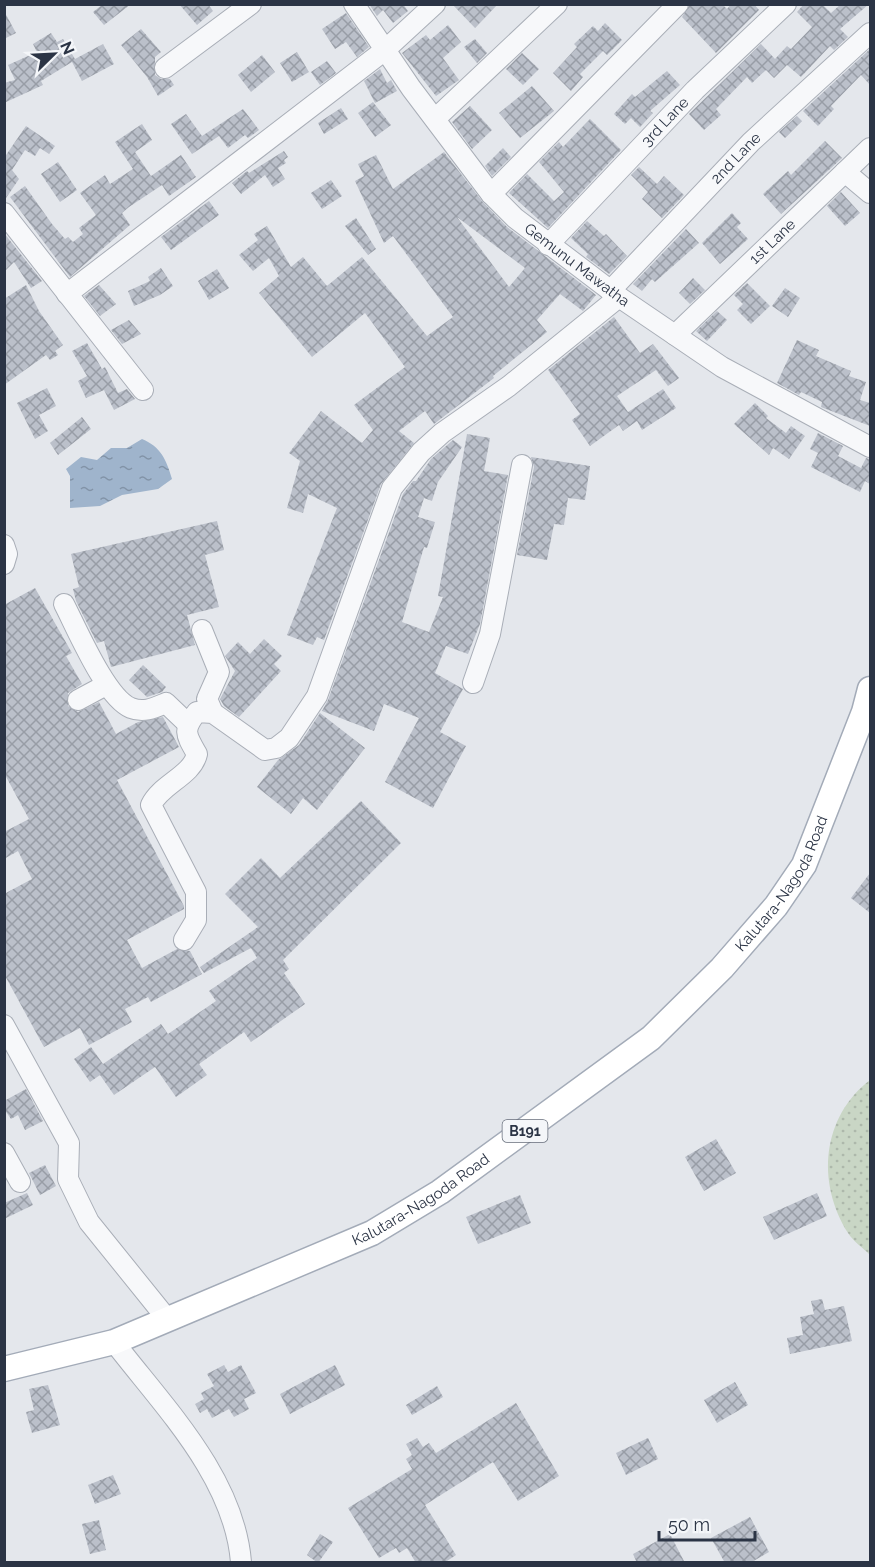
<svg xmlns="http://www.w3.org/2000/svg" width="875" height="1567" font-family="Raleway,sans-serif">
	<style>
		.green { fill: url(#green-dots) }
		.water { fill: url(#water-ripples) }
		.building { fill: url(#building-cross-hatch); fill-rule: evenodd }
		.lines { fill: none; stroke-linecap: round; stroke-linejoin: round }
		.minor-casing { stroke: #a9aeb7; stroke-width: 22 }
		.major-casing { stroke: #a3abb8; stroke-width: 27 }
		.minor { stroke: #f7f8fa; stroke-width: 20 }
		.major { stroke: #fff; stroke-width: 24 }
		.labels { text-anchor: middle; stroke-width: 4.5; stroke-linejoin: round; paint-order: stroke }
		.shield { fill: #f4f6f9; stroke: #676e7b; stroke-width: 1.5 }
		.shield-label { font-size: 14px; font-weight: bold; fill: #2b3445 }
		.street-label { font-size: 15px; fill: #2b3445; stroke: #f4f6f9 }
	</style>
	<defs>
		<pattern id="green-dots" width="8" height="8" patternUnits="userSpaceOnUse" patternTransform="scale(1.5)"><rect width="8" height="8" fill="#c9d6c5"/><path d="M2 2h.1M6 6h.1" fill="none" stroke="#adb8ab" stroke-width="1.8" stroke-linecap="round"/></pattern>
		<pattern id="water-ripples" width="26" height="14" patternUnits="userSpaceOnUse" patternTransform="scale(1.5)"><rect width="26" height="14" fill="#9fb4cc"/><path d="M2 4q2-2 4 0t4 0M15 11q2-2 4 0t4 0" fill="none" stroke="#8293a7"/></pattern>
		<pattern id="building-cross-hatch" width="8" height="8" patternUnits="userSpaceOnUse" patternTransform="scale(1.5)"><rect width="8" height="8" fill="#bbc0ca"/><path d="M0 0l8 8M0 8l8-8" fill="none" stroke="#989da6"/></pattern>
	</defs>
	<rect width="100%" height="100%" fill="#e4e7ec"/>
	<!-- green -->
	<path class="green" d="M870,1080V1255C863,1248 853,1241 848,1233C816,1182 822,1117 870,1080Z"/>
	<!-- water -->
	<path class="water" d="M142,439C161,447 166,459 172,479L158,489L122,495L100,506L70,508V476L66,469L81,457L97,460L111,448H127Z"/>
	<!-- building -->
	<path class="building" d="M103,4H131L104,25L93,12Z
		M179,4H208L213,11L197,25Z
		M369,4H403L408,11L393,23L383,10L377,16Z
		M452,4H498L475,28Z
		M690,4H722L727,9L731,4H754L759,10L716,53L682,17Z
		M804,4H822L831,13L841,4H869L840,29L848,37L834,50L830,46L801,77L787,65L774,78L766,70L752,83L747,77L716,109L721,115L704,130L689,114L761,44L775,59L787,46L791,49L812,27L797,12Z
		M4,11L16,33L4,39Z
		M346,13L369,47L357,57L346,42L335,49L322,29Z
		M605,23L622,40L607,55L603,51L580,74L583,77L571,91L553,73L577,47L574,44L593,26L598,31Z
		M448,25L461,42L443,58L459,80L436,96L402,53L426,35L430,40Z
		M141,29L161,52L155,57V75L161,79H170L174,85L158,96L147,77L121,45Z
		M51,33L57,42L63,39L75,59L103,44L114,64L82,81L72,62L41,81L43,85L4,103V83L15,80L8,65L37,52L33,44Z
		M475,39L487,53L477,63L464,47Z
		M870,49V85L861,75L831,106L834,109L818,126L803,111Z
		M297,52L309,72L292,82L280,63Z
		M522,53L539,69L523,85L506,69Z
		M262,55L275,72L251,92L238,75Z
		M327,61L336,73L320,85L311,72Z
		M380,69L387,83L391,80L397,91L375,103L364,81Z
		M667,71L680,85L650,111L653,113L640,127L631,118L625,124L614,114L632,94L635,97Z
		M532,86L554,111L520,138L499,113Z
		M373,102L391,125L375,137L358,113Z
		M470,106L492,130L472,149L452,122Z
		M341,108L348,119L324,134L318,123Z
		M243,109L259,130L248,138L245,135L228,148L219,136L192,154L171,124L186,114L202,136Z
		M797,116L802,121L785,138L779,132Z
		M590,119L621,150L548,228L509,193L527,174L554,201L564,192L539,162L559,142L563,147Z
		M142,124L152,140L135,152L151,176L181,155L196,177L169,196L162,185L129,207L122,213L130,225L70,277L10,197L25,186L52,224L65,239L68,237L73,242L83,234L79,228L96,215L80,193L105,175L110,184L133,169L115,142Z
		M26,126L55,146L49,154L40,148L35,156L25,150L12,170L19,179L4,201V158Z
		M825,141L842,158L781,214L763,194L788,171L791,175Z
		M503,148L511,157L492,176L485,166Z
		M284,151L288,157L284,160L286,163L278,168L285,179L273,187L265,175L241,194L232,183L247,171L249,173Z
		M444,152L482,201L507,227L596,295L583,311L560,294L537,320L547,332L493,376L494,378L434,424L425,411L399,431L414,443L381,484L324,640L317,637L313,645L287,635L337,508L308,494L303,513L287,508L300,461L289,453L321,411L362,443L373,430L354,405L405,367L365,313L312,357L259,293L279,276L269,258L253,271L239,255L258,240L254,234L267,226L291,267L303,257L327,286L362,257L427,336L453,317L393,236L384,243L355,181L364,176L358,164L376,155L393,189ZM457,217L525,268L509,287Z
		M58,162L77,190L60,202L41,174Z
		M639,167L657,184L664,176L684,195L662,218L642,199L648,192L631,175Z
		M331,180L342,196L322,209L311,193Z
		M841,192L860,213L845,226L827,206Z
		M209,201L219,215L171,250L161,237Z
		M732,213L741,223L737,227L748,239L720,264L702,243Z
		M356,218L376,249L368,255L345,226Z
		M587,221L604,236L606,234L627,256L609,274L586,257L588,254L571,238Z
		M686,229L699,243L655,282L652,279L642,291L633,284Z
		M4,233L42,281L31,288L14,262L4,272Z
		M161,268L173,286L160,295L134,306L128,291L150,281L148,277Z
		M217,269L229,288L209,300L198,281Z
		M693,278L705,290L690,304L679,293Z
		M747,283L770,306L751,324L737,310L743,304L734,295Z
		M26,285L39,311L63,345L55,351L58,355L50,360L46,355L4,385V299Z
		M99,285L116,304L100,316L84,296Z
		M785,288L800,298L788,317L772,306Z
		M717,311L727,320L707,341L696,331Z
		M614,317L640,353L653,344L679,378L668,386L656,370L617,396L628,412L663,389L676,408L642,430L637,421L623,431L619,425L590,446L572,420L580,414L548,370Z
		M129,320L141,334L122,344L111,330Z
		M797,340L819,350L816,356L851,371L849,376L866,382L860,400L870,403V426L821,407L822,402L801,392L799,395L777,383Z
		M87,343L102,369L105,367L118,393L127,389L135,399L114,410L104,390L86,398L78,381L87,376L72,351Z
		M47,388L56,406L39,415L48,431L35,439L17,403Z
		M755,403L768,416L766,418L786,433L791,426L805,436L789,459L773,448L769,455L734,424Z
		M82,417L91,429L58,455L50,443Z
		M818,433L843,446L838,456L861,468L866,458L870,459V484L865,481L860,492L811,467L818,453L810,449Z
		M467,434L490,438L484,471L508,475L480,624L468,654L446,646L435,673L463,689L440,732L466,746L433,808L385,782L419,718L384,704L374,731L322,711L328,700L403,494L413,481H416L431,459L453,440L462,447L438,482L432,501L424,498L418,517L435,522L427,548L424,547L402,622L429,632L443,597L438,596Z
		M531,457L590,466L585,500L568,498L564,525L554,524L547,560L517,555L534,467Z
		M217,521L224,550L205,555L219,607L187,615L195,645L111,667L104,641L97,643L76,601L73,589L79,587L71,554Z
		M35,588L72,653L66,656L82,684L68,693V706L78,712L99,702L116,734L138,722L163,717L179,747L117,780L184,906V909L127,940L142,968L177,949L190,951L202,974L151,1002L148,997L125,1009L132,1022L89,1045L80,1028L44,1047L4,974V894L32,879L18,851L4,859V832L29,819L4,773V605Z
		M264,639L282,656L274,664L281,671L239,717L224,706L220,699L235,671L225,656L238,642L250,654Z
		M143,665L166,687L162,692L147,697L129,680Z
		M320,713L365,748L317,810L303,798L291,814L257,787L278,760L299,745Z
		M361,801L401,843L283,960L289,969L284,973L305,1004L251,1042L244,1032L199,1064L207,1075L176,1097L155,1067L114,1095L100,1075L90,1082L74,1059L91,1047L103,1064L161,1024L168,1034L216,1001L209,991L257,958L251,948L204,973L200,967L258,927L225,894L261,858L280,878Z
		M870,873V913L851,898Z
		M26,1089L43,1121L25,1130L18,1115L11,1119L4,1109V1101Z
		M716,1139L736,1173L704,1191L685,1157Z
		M45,1165L56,1186L40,1195L29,1173Z
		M27,1193L33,1205L4,1219V1203Z
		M817,1193L827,1216L774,1240L763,1217Z
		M520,1195L531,1223L478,1244L466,1217Z
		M822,1299L825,1310L844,1306L852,1341L790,1354L787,1338L803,1335L800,1317L814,1314L811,1301Z
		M224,1365L228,1372L241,1365L256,1393L244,1399L249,1409L234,1417L229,1409L212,1418L207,1409L200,1413L195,1404L204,1399L201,1393L214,1386L207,1374Z
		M335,1365L345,1385L290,1414L280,1394Z
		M735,1382L748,1405L717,1423L704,1400Z
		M48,1385L60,1425L32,1433L26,1412L34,1410L29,1389Z
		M437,1386L443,1397L412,1415L406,1405Z
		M516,1403L559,1476L518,1501L493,1462L425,1505L456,1555L444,1563H416L407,1548L399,1553L396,1548L379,1558L348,1508L412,1469L406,1459L412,1455L406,1444L417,1438L423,1447L429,1443L436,1453Z
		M648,1438L658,1459L626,1475L616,1453Z
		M113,1475L121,1494L95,1504L88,1485Z
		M750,1517L769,1552L750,1563H725L711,1538Z
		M99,1520L106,1550L90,1554L82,1524Z
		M320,1534L333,1542L318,1563L307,1555Z
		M670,1534L685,1563H637L633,1554Z"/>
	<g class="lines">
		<!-- minor casing -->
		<g class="minor-casing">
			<g id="minor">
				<path id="s1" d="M354,4L411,88L491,194L515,218L619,297L722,367L870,447"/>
				<path d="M165,68L251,4"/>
				<path d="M435,119L557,4"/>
				<path d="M845,172L870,193"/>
				<path d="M491,194L678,4"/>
				<path d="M4,213L143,390"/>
				<path id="s2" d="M548,245L695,90L786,4"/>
				<path id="s3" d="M610,291L751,142L870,33"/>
				<path d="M67,294L385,50L435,4"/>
				<path id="s4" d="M675,335L870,148"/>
				<path d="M4,545L7,554L4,564"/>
				<path d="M64,604C77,629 106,698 131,708C144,713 154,708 166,703L188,724"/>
				<path d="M202,630L219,672L207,699L213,713"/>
				<path d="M473,683L490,634L522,465"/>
				<path d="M78,700L106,685"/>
				<path d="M184,940L196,920V892L151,805C161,784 192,776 197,754C186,735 182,730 197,712L213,713L265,750L276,748L289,738L317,696L392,488L421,452L442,433L509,386L619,297"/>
				<path d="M4,1025L69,1143L68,1179L89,1222L168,1320"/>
				<path d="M4,1153L20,1182"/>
				<path d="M114,1342C164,1407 234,1477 241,1562"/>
			</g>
		</g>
		<!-- major casing -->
		<g class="major-casing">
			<g id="major">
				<path id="s5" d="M4,1369L114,1342L372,1233L440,1192L651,1038L722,968L776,906L804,865L864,712L870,689"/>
			</g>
		</g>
		<!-- minor -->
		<use href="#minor" class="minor"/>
		<!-- major -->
		<use href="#major" class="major"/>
	</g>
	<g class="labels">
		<!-- shield labels -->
		<rect class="shield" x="502.5" y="1120" width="45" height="22" rx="4.5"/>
		<g class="shield-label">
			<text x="525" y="1136">B191</text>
		</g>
		<!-- street labels -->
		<g class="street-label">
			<text dy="5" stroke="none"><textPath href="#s2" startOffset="170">3rd Lane</textPath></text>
			<text dy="5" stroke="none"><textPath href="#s3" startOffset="183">2nd Lane</textPath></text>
			<text dy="5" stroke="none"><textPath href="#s4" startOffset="135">1st Lane</textPath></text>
			<text dy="5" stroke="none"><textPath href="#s1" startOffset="346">Gemunu Mawatha</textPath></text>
			<text dy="5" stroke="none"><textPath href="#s5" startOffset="938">Kalutara-Nagoda Road</textPath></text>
			<text dy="5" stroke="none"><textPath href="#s5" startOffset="452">Kalutara-Nagoda Road</textPath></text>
		</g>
	</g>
	<!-- border -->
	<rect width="875" height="1567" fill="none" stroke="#2b3445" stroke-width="12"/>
	<!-- north arrow -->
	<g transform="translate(54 54) rotate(66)" stroke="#f4f6f9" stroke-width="4.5" paint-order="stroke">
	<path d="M0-4.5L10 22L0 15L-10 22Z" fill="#2b3445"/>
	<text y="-9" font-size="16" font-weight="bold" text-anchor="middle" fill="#2b3445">N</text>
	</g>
	<!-- scale -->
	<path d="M659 1531v9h96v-9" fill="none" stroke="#2b3445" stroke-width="3"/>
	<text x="668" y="1531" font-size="18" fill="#2b3445" stroke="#f4f6f9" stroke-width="4.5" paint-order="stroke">50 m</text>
</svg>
